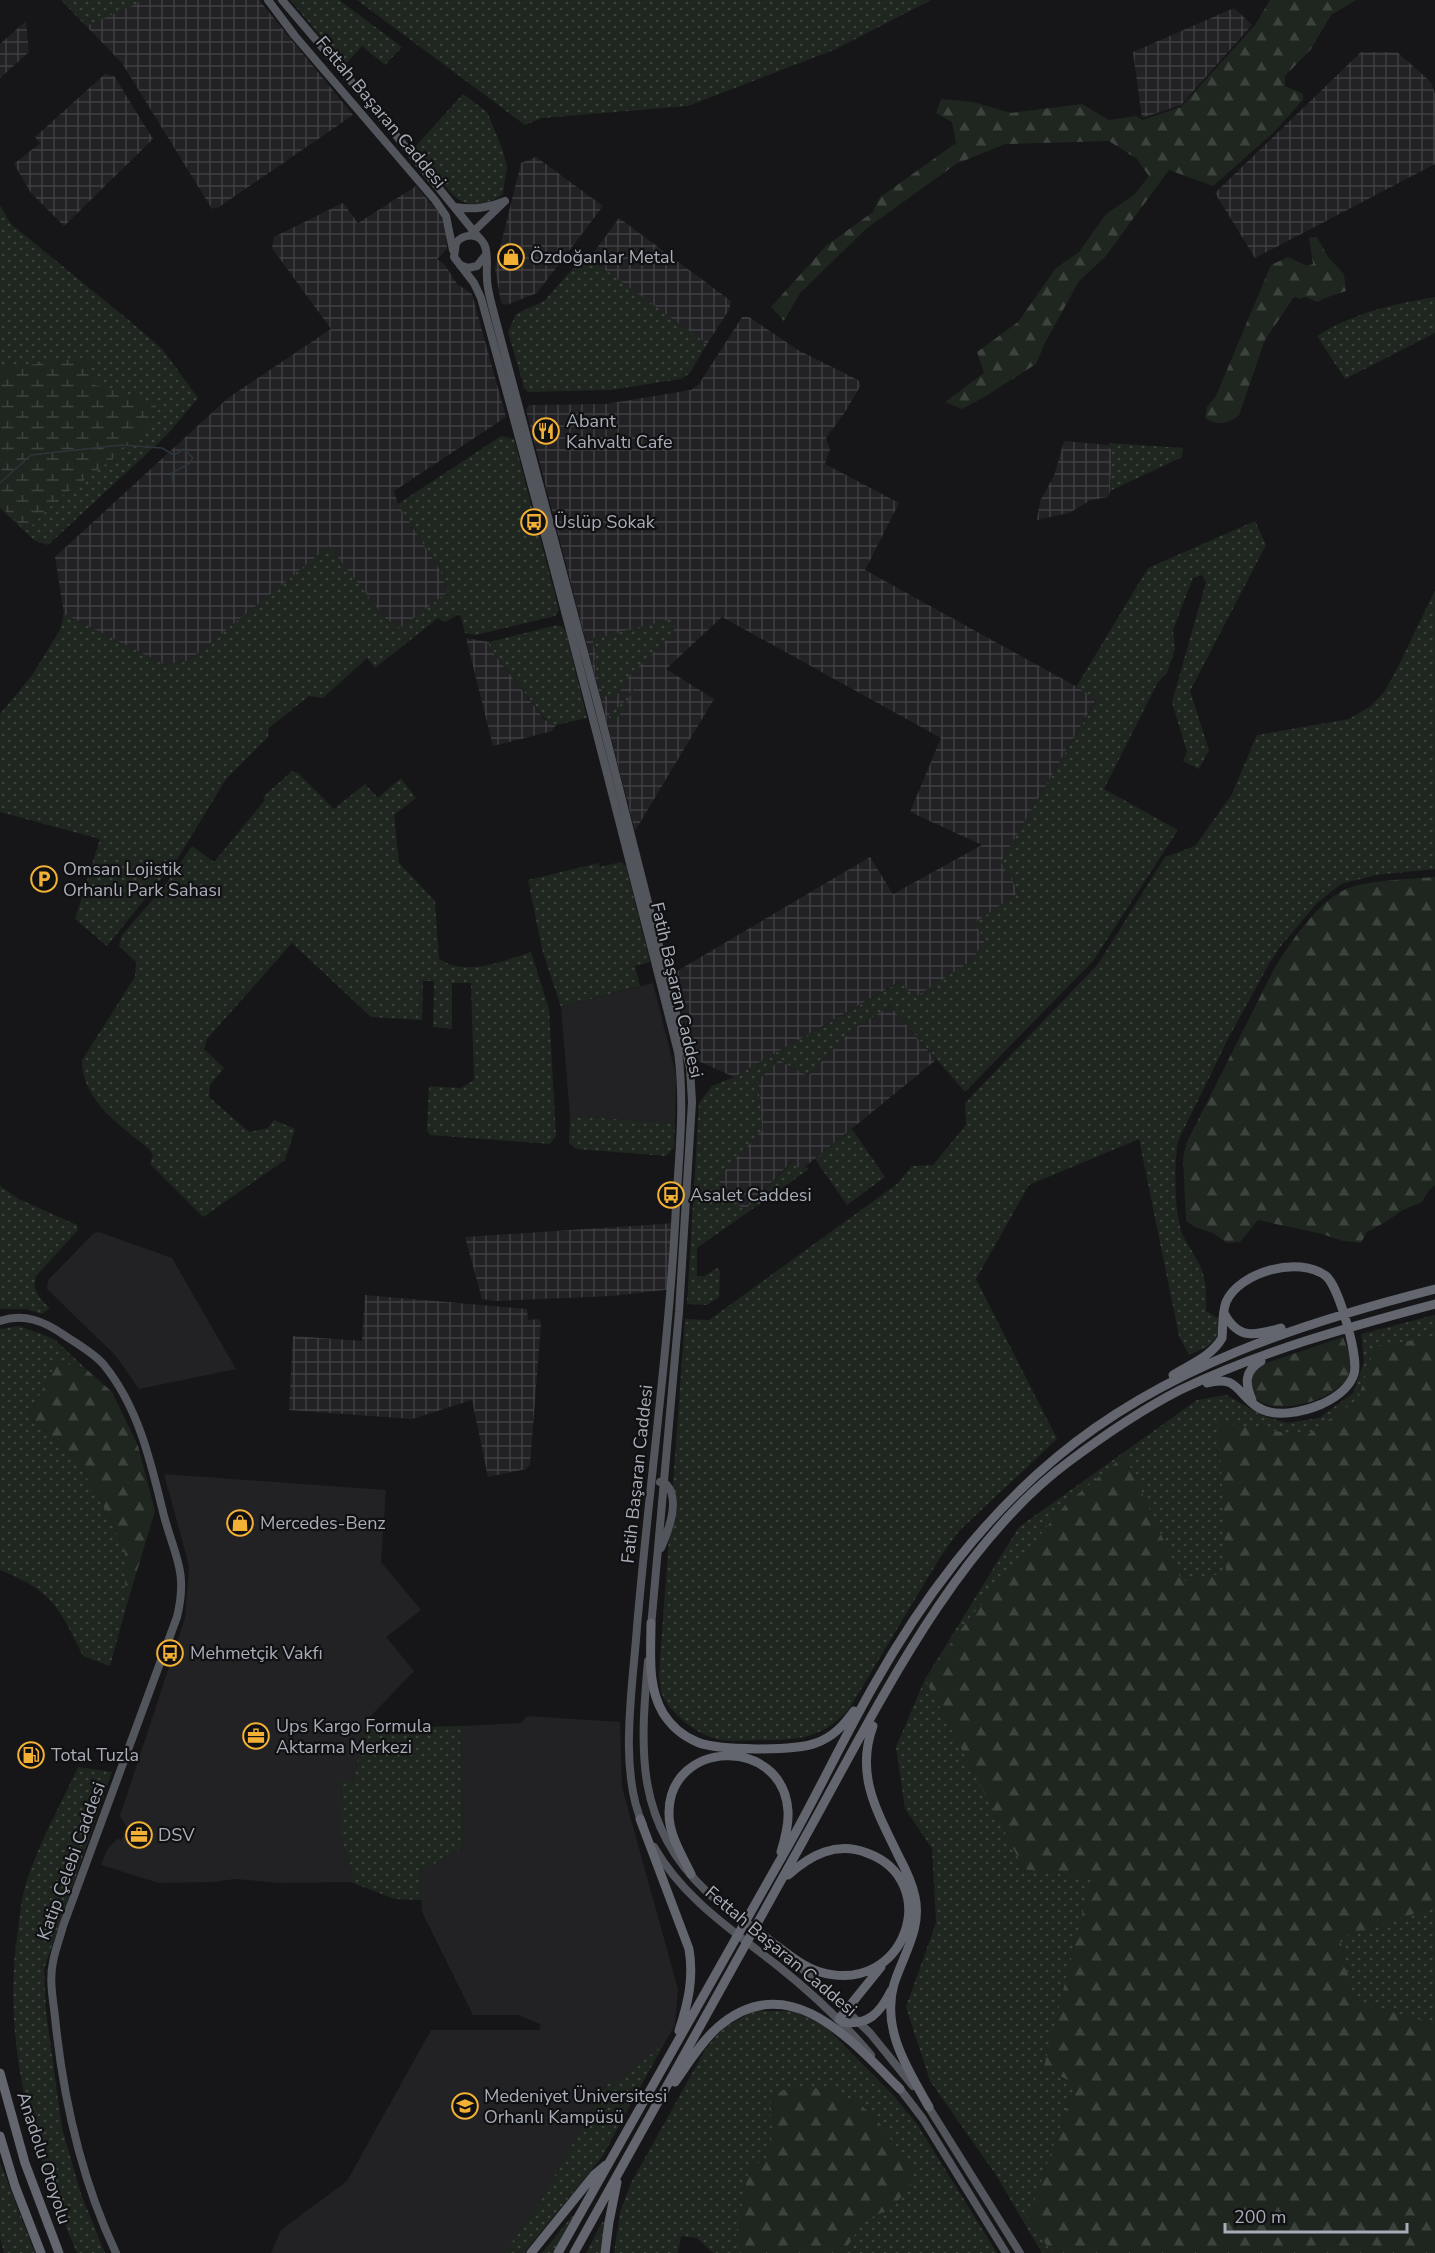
<svg xmlns="http://www.w3.org/2000/svg" width="1435" height="2253" font-family="'Nunito Sans',sans-serif">
	<style>
		.built { fill: #222225 }
		.industrial { fill: url(#industrial-grid) }
		.grass { fill: url(#grass-dots) }
		.forest { fill: url(#forest-firs) }
		.wetland { fill: url(#wetland-marsh) }
		.lines { fill: none; stroke-linecap: round; stroke-linejoin: round }
		.stream { stroke: #2c353c; stroke-width: 1.5 }
		.primary { stroke: #53555c; stroke-width: 8 }
		.highway { stroke: #63666e; stroke-width: 9 }
		.labels { text-anchor: middle; stroke-width: 4.5; stroke-linejoin: round; paint-order: stroke }
		.street-label { font-size: 18px; fill: #a8adb8; stroke: #111113 }
		.poi-label { font-size: 18px; fill: #a8adb8; stroke: #111113; text-anchor: start }
	</style>
	<defs>
		<pattern id="industrial-grid" width="8" height="8" patternUnits="userSpaceOnUse" patternTransform="scale(1.5)"><rect width="8" height="8" fill="#222225"/><path d="M0 4h8M4 0v8" fill="none" stroke="#3f3f43"/></pattern>
		<pattern id="grass-dots" width="8" height="8" patternUnits="userSpaceOnUse" patternTransform="scale(1.5)"><rect width="8" height="8" fill="#1e261f"/><path d="M2 2h.1M6 6h.1" fill="none" stroke="#3c433d" stroke-width="1.8" stroke-linecap="round"/></pattern>
		<pattern id="forest-firs" width="22" height="20" patternUnits="userSpaceOnUse" patternTransform="scale(1.5)"><rect width="22" height="20" fill="#1e261f"/><path d="M5 1l3.5 6h-7zM16 11l3.5 6h-7z" fill="#3c433d"/></pattern>
		<pattern id="wetland-marsh" width="20" height="14" patternUnits="userSpaceOnUse" patternTransform="scale(1.5)"><rect width="20" height="14" fill="#1e261f"/><path d="M1 5h8M5 5V1M11 12h8M15 12V8" fill="none" stroke="#3c433d"/></pattern>
	</defs>
	<rect width="100%" height="100%" fill="#161618"/>
	<!-- built -->
	<path class="built" d="M653,983L676,1075L675,1123L570,1116L561,1007Z
		M99,1232L172,1258L236,1369L139,1389L115,1355L47,1289L48,1280L94,1233Z
		M164,1474L386,1490L381,1562L421,1610L386,1637L414,1671L367,1720L353,1781L342,1783L340,1833L353,1876L350,1882L281,1883L235,1879L213,1882L159,1883L101,1865L107,1850L118,1838L121,1841L127,1828L120,1816L185,1618L189,1566Z
		M527,1716L620,1722L622,1787L678,1989L675,2025L664,2044L622,2077L607,2084L535,2210L504,2253H271L281,2230L347,2181L431,2030H540V2024L518,2015H473L422,1912L420,1872L463,1848L461,1726L521,1723Z"/>
	<!-- industrial -->
	<path class="industrial" d="M140,0H259L353,115L219,207L212,209L122,63L86,26L135,4Z
		M1234,8L1252,25L1181,105L1142,118L1133,52Z
		M26,21L29,52L0,78V44Z
		M1361,52H1397L1431,82L1435,94V164L1255,258L1215,193Z
		M105,74L114,76L153,139L64,226L31,193L14,164L40,143L35,137Z
		M536,157L603,206L537,293L507,305L501,303L495,268L521,163Z
		M416,186L441,215L446,229L447,249L437,259L445,265L457,284L472,294L506,417L394,491L398,504L440,570L448,592L400,629L386,619L329,547L188,661L165,665L64,614L55,557L228,398L331,329L272,248L274,237L343,203L358,223Z
		M619,218L731,301L729,310L707,344L589,259Z
		M742,317H749L798,350L858,380L861,385L845,412L826,438L830,449L825,464L899,503L865,570L1097,698L1001,862L1019,892L975,923L985,941L971,961L915,998L899,982L734,1077L694,1059L672,974L870,857L893,894L982,845L910,812L941,738L722,617L666,669L714,699L635,831L526,410L529,405L606,404L691,390L699,384Z
		M1064,441L1108,445L1112,451L1110,491L1108,497L1091,500L1069,513L1037,520L1040,501L1054,476Z
		M466,638L489,642V647L545,720L556,725L552,731L493,746Z
		M890,1006L936,1060L801,1170L791,1162L744,1211L717,1179L762,1130L758,1080L779,1060L808,1076L853,1029Z
		M677,1223L674,1289L611,1296L496,1301L482,1299L465,1237Z
		M365,1295L527,1309L528,1320L539,1319L541,1323L530,1465L526,1469L488,1477L472,1400L412,1419L289,1410L293,1336L362,1341Z"/>
	<!-- grass -->
	<path class="grass" d="M61,0H140L136,4L86,26Z
		M290,0H339L402,47L385,65L362,46L345,65Z
		M357,0H931L836,49L688,106L542,118L525,125Z
		M463,94L487,112L502,148L507,166L503,194C492,203 470,209 458,199C445,189 426,162 414,148Z
		M0,205L11,224L131,322L163,350L198,398L167,435L48,545L35,541L0,508Z
		M585,255L707,344L689,374L681,379L610,390L528,392L524,388L508,332L516,314L544,301Z
		M1435,297V333L1345,379L1317,336C1353,313 1394,304 1435,297Z
		M501,436L514,439L559,610L555,616L476,635L465,633L460,614L445,622L438,618L375,668L367,658L323,698L309,696L269,728L268,737L226,779L178,858L107,946L75,919L100,839L0,812V714L33,674L60,630L64,614L165,665L188,661L329,546L386,619L400,628L448,592L440,570L398,504Z
		M1108,443L1183,448L1182,457L1110,491L1112,451Z
		M1255,521L1266,545L1190,691L1209,750L1199,769L1183,761L1187,752L1172,702L1206,582L1202,575L1193,578L1173,630L1175,649L1167,673L1158,682L1104,789L1178,830L1093,961L965,1092L890,1006L853,1029L808,1076L779,1060L758,1080L762,1130L717,1179L744,1211L792,1162L801,1170L805,1167L809,1169L697,1248V1276H704L717,1268L720,1271L719,1297L707,1305L687,1304L699,1103L712,1086L734,1077L900,982L915,997L971,961L985,941L975,923L1019,892L1001,862L1097,699L1076,687L1148,568Z
		M1435,590V869L1376,875L1341,884L1317,903L1280,947L1269,964L1230,1035L1178,1141C1174,1163 1174,1212 1182,1233C1187,1246 1199,1259 1203,1274C1207,1285 1206,1299 1206,1311L1218,1318C1220,1344 1210,1346 1189,1355L1179,1336L1139,1139L1029,1185L976,1279L1057,1439L959,1531L941,1556L849,1709C821,1740 797,1740 757,1740C746,1740 732,1742 721,1740C698,1736 670,1714 661,1692C660,1687 660,1680 659,1674L685,1319L709,1320L897,1184L912,1166L933,1165L966,1125L965,1103L1098,964L1165,857L1195,846L1231,796L1257,735L1349,719L1371,706L1384,692L1396,671Z
		M672,619L675,623L673,634L629,676L619,693L610,698L603,695L594,661L596,657L592,637L596,638Z
		M557,625L563,627L566,632L587,718L556,725L546,720L489,647V642Z
		M639,678L622,712L615,720H609V714L624,702Z
		M292,771L298,773L334,809L365,784L378,798L401,778L416,798L394,815L399,863L435,901L439,959C467,977 502,961 531,952L549,1009L556,1136L550,1144L430,1135L427,1130L429,1086L461,1088L474,1080L471,983H452V1029L433,1027L434,981H423L422,1020L371,1017L292,943L207,1039L204,1049L224,1068L210,1085L209,1097L249,1132L268,1128L274,1120L295,1129L285,1160L203,1217L150,1164L153,1155L149,1149C120,1125 82,1101 82,1060L135,977L136,962L119,946L122,935L166,884L192,846L214,862L265,800L263,797Z
		M621,862L626,866L650,962L635,966L640,986L561,1007L542,949L528,880L599,863L600,867Z
		M570,1116L675,1123L674,1148L666,1156L576,1149L569,1143Z
		M852,1129L885,1177L847,1205L815,1159Z
		M0,1186L19,1199L77,1225L78,1230L36,1276C32,1291 39,1298 50,1308L42,1314L26,1309H0Z
		M1435,1315V2253H1042L996,2175L930,2081L906,2007L936,1923L932,1848L905,1809L896,1747L925,1679L1019,1527L1197,1400L1226,1395L1264,1416L1287,1423L1319,1418L1353,1393L1364,1362L1361,1334Z
		M19,1326L54,1339L86,1369L57,1362L29,1415L79,1464L110,1518L125,1552V1611L110,1666L83,1656C59,1607 53,1592 0,1570V1329Z
		M367,1720L410,1727L461,1726L463,1848L420,1872L422,1900L395,1899L350,1882L353,1876L340,1833L342,1782L353,1781Z
		M78,1767L112,1772L44,1969L46,2011L62,2128L81,2194L105,2253H77C32,2148 1,2044 18,1929C20,1913 22,1895 27,1880C40,1841 61,1804 78,1767Z
		M753,2011H793L825,2026L894,2096L917,2124L997,2253H713L697,2238L681,2236L678,2253H614L620,2212L631,2183L705,2050L721,2030Z
		M664,2044L602,2157L524,2253H504L535,2210L607,2084L622,2077Z
		M0,2162L35,2253H4L0,2237Z
		M572,2216L574,2217L553,2253H542Z
		M602,2222L605,2223L601,2253H586Z"/>
	<!-- forest -->
	<path class="forest" d="M1270,0H1356L1331,15L1311,49L1285,76V86L1303,94V100L1273,133L1213,186L1169,170L1105,257L1079,281L1045,343L1036,364L986,396L962,409L945,402L984,373L977,352L1018,322L1056,268L1079,252L1106,214L1134,195L1149,176L1137,159L1109,141L1005,144L956,164L867,228L800,293L784,321L771,307L827,245L873,212L879,198L956,143L952,122L936,113L941,99L973,102L1011,113L1082,104L1109,120L1136,116L1142,120L1181,107L1255,25Z
		M1309,237H1317L1328,257L1344,274L1346,291L1328,297L1317,302L1306,297L1300,299L1294,297L1265,340L1239,415C1229,424 1216,426 1205,418L1207,407L1216,396L1271,265L1288,257L1307,266L1313,264Z
		M1435,877V1185L1429,1190L1422,1202L1403,1210L1387,1221L1367,1232L1361,1243L1343,1241L1322,1234L1258,1220L1240,1242L1227,1243L1213,1233L1195,1227L1186,1221L1183,1159L1186,1144L1274,969C1290,943 1316,904 1344,890C1364,880 1411,879 1435,877Z
		M1343,1337C1348,1350 1353,1359 1349,1373C1342,1398 1283,1415 1261,1402C1257,1400 1254,1395 1252,1392V1377L1260,1365Z
		M1435,1337V1907L1340,1938L1354,2001L1435,2024V2253H1052L1028,2218L1075,2084L1044,2067L1091,1879L1024,1869L925,1679L971,1616L1066,1504L1125,1455L1182,1581L1226,1573L1219,1422L1306,1436L1358,1399L1375,1346Z
		M57,1362L86,1369L112,1392L138,1446L155,1511L125,1611V1552L110,1518L79,1464L29,1415Z
		M792,2086L834,2090L861,2105L878,2121L911,2168V2185L891,2209L874,2216L860,2227L843,2253H741L735,2240L749,2169L767,2157L773,2131L769,2106L774,2095Z"/>
	<!-- wetland -->
	<path class="wetland" d="M88,357L95,385L157,404L148,426L114,458L57,500L27,531L0,506V369Z"/>
	<g class="lines">
		<!-- stream -->
		<path class="stream" d="M0,483L31,455L121,445L162,448L174,455L184,449L193,458L190,463L172,473L173,484"/>
		<!-- primary -->
		<path class="primary" d="M268,0L295,36L435,200L446,216L453,250
			M282,0L378,113L480,239
			M455,207C474,210 487,208 505,201
			M471,234L503,203
			M460,265L468,268L477,266L485,256
			M0,1321C24,1313 44,1321 64,1335C77,1344 94,1353 104,1365C139,1408 151,1463 164,1516C175,1557 188,1572 177,1617L63,1926C60,1938 55,1950 53,1962C49,1980 53,1999 55,2017C63,2098 81,2179 116,2253
			M660,1482L667,1485C680,1500 668,1532 661,1548
			M648,1661C640,1751 635,1823 706,1891C730,1913 758,1929 782,1950
			M643,1825C618,1770 633,1685 637,1627C649,1486 669,1347 676,1206C679,1155 685,1103 678,1052C614,800 550,548 481,298L474,283L454,257L456,243C463,234 478,232 484,244C489,253 486,268 487,278C487,288 490,297 492,306L597,701L690,1068L692,1102L679,1312L651,1627
			M654,1847C684,1899 732,1930 778,1966C812,1993 843,2022 871,2055
			M796,1963L870,2033L913,2086
			M897,2085L923,2119L1006,2253
			M926,2103L1020,2253"/>
		<!-- highway -->
		<path class="highway" d="M1224,1313C1239,1341 1256,1335 1281,1328
			M1173,1375C1189,1365 1212,1356 1222,1338C1223,1327 1222,1313 1226,1302C1239,1272 1299,1255 1326,1276C1339,1287 1359,1358 1354,1374C1349,1389 1335,1398 1322,1404C1303,1412 1274,1419 1256,1406C1236,1391 1236,1375 1207,1383
			M1252,1400C1245,1384 1244,1371 1261,1361
			M651,1623C651,1653 647,1686 663,1713C671,1726 683,1736 697,1742C718,1751 795,1751 816,1743C833,1737 844,1725 854,1711
			M873,1726C855,1775 877,1811 898,1855C905,1868 912,1882 915,1897C922,1929 903,1955 894,1984C881,2029 908,2070 929,2107
			M640,1819L689,1949C694,1979 688,2003 679,2031
			M691,1874C682,1855 669,1835 669,1814C668,1739 783,1735 788,1811C789,1825 785,1839 781,1852
			M777,1946C790,1956 804,1967 820,1972C906,1997 944,1881 867,1853C836,1841 811,1855 788,1875
			M839,2019L881,1967
			M843,2022C868,2026 880,2013 891,1991
			M0,2073L25,2163L59,2253
			M675,2082C688,2064 701,2042 718,2027C789,1966 852,2041 900,2089
			M0,2136L15,2186L41,2253
			M531,2253L594,2175L606,2165
			M558,2253C634,2118 710,1983 787,1848C817,1795 843,1739 874,1685C921,1601 983,1518 1057,1457C1165,1367 1301,1323 1435,1289
			M574,2253C650,2115 727,1978 803,1841C873,1716 951,1550 1067,1463C1103,1436 1141,1410 1180,1390C1261,1351 1348,1327 1435,1304
			M605,2253L609,2222L617,2182"/>
	</g>
	<!-- icons -->
	<defs>
		<g id="shop-ring" transform="scale(1.35)"><circle r="9.5" fill="#111113" stroke="#f2b134" stroke-width="1.5"/><path d="M-5-2.5h2.3a2.7 3.5 0 0 1 5.4 0H5L5.5 6h-11ZM-1.5-2.5h3a1.5 2.3 0 0 0-3 0Z" fill="#f2b134"/></g>
		<g id="restaurant-ring" transform="scale(1.35)"><circle r="9.5" fill="#111113" stroke="#f2b134" stroke-width="1.5"/><path d="M-5-6h1v4h1v-4h1v4h1v-4h1v5L-1.5 .5V6h-2V.5L-5-1ZM5-6V6H3V1.5H1.5Q1.5-4 5-6Z" fill="#f2b134"/></g>
		<g id="bus-ring" transform="scale(1.35)"><circle r="9.5" fill="#111113" stroke="#f2b134" stroke-width="1.5"/><path d="M-5-6H5V4H4V6H2V4H-2V6H-4V4H-5ZM-3.5-4V0h7V-4ZM-3.5 1.2v1.5H-2V1.2ZM2 1.2v1.5H3.5V1.2Z" fill="#f2b134"/></g>
		<g id="parking-ring" transform="scale(1.35)"><circle r="9.5" fill="#111113" stroke="#f2b134" stroke-width="1.5"/><path d="M-3.5-5.5H1a3.5 3.5 0 0 1 0 7H-1V5.5H-3.5ZM-1-3.4V-.6H.8a1.4 1.4 0 0 0 0-2.8Z" fill="#f2b134"/></g>
		<g id="office-ring" transform="scale(1.35)"><circle r="9.5" fill="#111113" stroke="#f2b134" stroke-width="1.5"/><path d="M-6-3h4V-5.5h4V-3h4V5H-6ZM-1-4.5V-3h2v-1.5ZM-6 0V1H6V0Z" fill="#f2b134"/></g>
		<g id="fuel-ring" transform="scale(1.35)"><circle r="9.5" fill="#111113" stroke="#f2b134" stroke-width="1.5"/><path d="M-5.5-6h7V0h2V4h1.3V-2.5L3-4.5l.8-.8L6-3V5H2.5V1h-1V6h-7ZM-4.2-4.7v3.2H.2V-4.7Z" fill="#f2b134"/></g>
		<g id="university-ring" transform="scale(1.35)"><circle r="9.5" fill="#111113" stroke="#f2b134" stroke-width="1.5"/><path d="M0-5L7-2L0 1L-7-2ZM-4 1L0 2.5L4 1V4Q0 6-4 4Z" fill="#f2b134"/></g>
	</defs>
	<g fill-rule="evenodd">
		<use href="#shop-ring" x="511" y="257"/>
		<use href="#restaurant-ring" x="546" y="431"/>
		<use href="#bus-ring" x="534" y="522"/>
		<use href="#parking-ring" x="44" y="879"/>
		<use href="#bus-ring" x="671" y="1195"/>
		<use href="#shop-ring" x="240" y="1523"/>
		<use href="#bus-ring" x="170" y="1653"/>
		<use href="#office-ring" x="256" y="1736"/>
		<use href="#fuel-ring" x="31" y="1755"/>
		<use href="#office-ring" x="139" y="1835"/>
		<use href="#university-ring" x="465" y="2106"/>
	</g>
	<g class="labels">
		<!-- street labels -->
		<g class="street-label">
			<text transform="translate(381 112) rotate(50)" y="6">Fettah Başaran Caddesi</text>
			<text transform="translate(677 990) rotate(77)" y="6">Fatih Başaran Caddesi</text>
			<text transform="translate(637 1474) rotate(-84)" y="6">Fatih Başaran Caddesi</text>
			<text transform="translate(71 1861) rotate(-70)" y="6">Katip Çelebi Caddesi</text>
			<text transform="translate(781 1951) rotate(40)" y="6">Fettah Başaran Caddesi</text>
			<text transform="translate(44 2158) rotate(72)" y="6">Anadolu Otoyolu</text>
		</g>
		<!-- poi labels -->
		<g class="poi-label">
			<text x="530" y="263">Özdoğanlar Metal</text>
			<text x="566" y="427">Abant<tspan x="566" dy="21">Kahvaltı Cafe</tspan></text>
			<text x="554" y="528">Üslüp Sokak</text>
			<text x="63" y="875">Omsan Lojistik<tspan x="63" dy="21">Orhanlı Park Sahası</tspan></text>
			<text x="690" y="1201">Asalet Caddesi</text>
			<text x="260" y="1529">Mercedes-Benz</text>
			<text x="190" y="1659">Mehmetçik Vakfı</text>
			<text x="276" y="1732">Ups Kargo Formula<tspan x="276" dy="21">Aktarma Merkezi</tspan></text>
			<text x="51" y="1761">Total Tuzla</text>
			<text x="158" y="1841">DSV</text>
			<text x="484" y="2102">Medeniyet Üniversitesi<tspan x="484" dy="21">Orhanlı Kampüsü</tspan></text>
		</g>
	</g>
	<!-- scale -->
	<path d="M1225 2223v9h182v-9" fill="none" stroke="#a8adb8" stroke-width="3"/>
	<text x="1234" y="2223" font-size="18" fill="#a8adb8" stroke="#111113" stroke-width="4.5" paint-order="stroke">200 m</text>
</svg>
